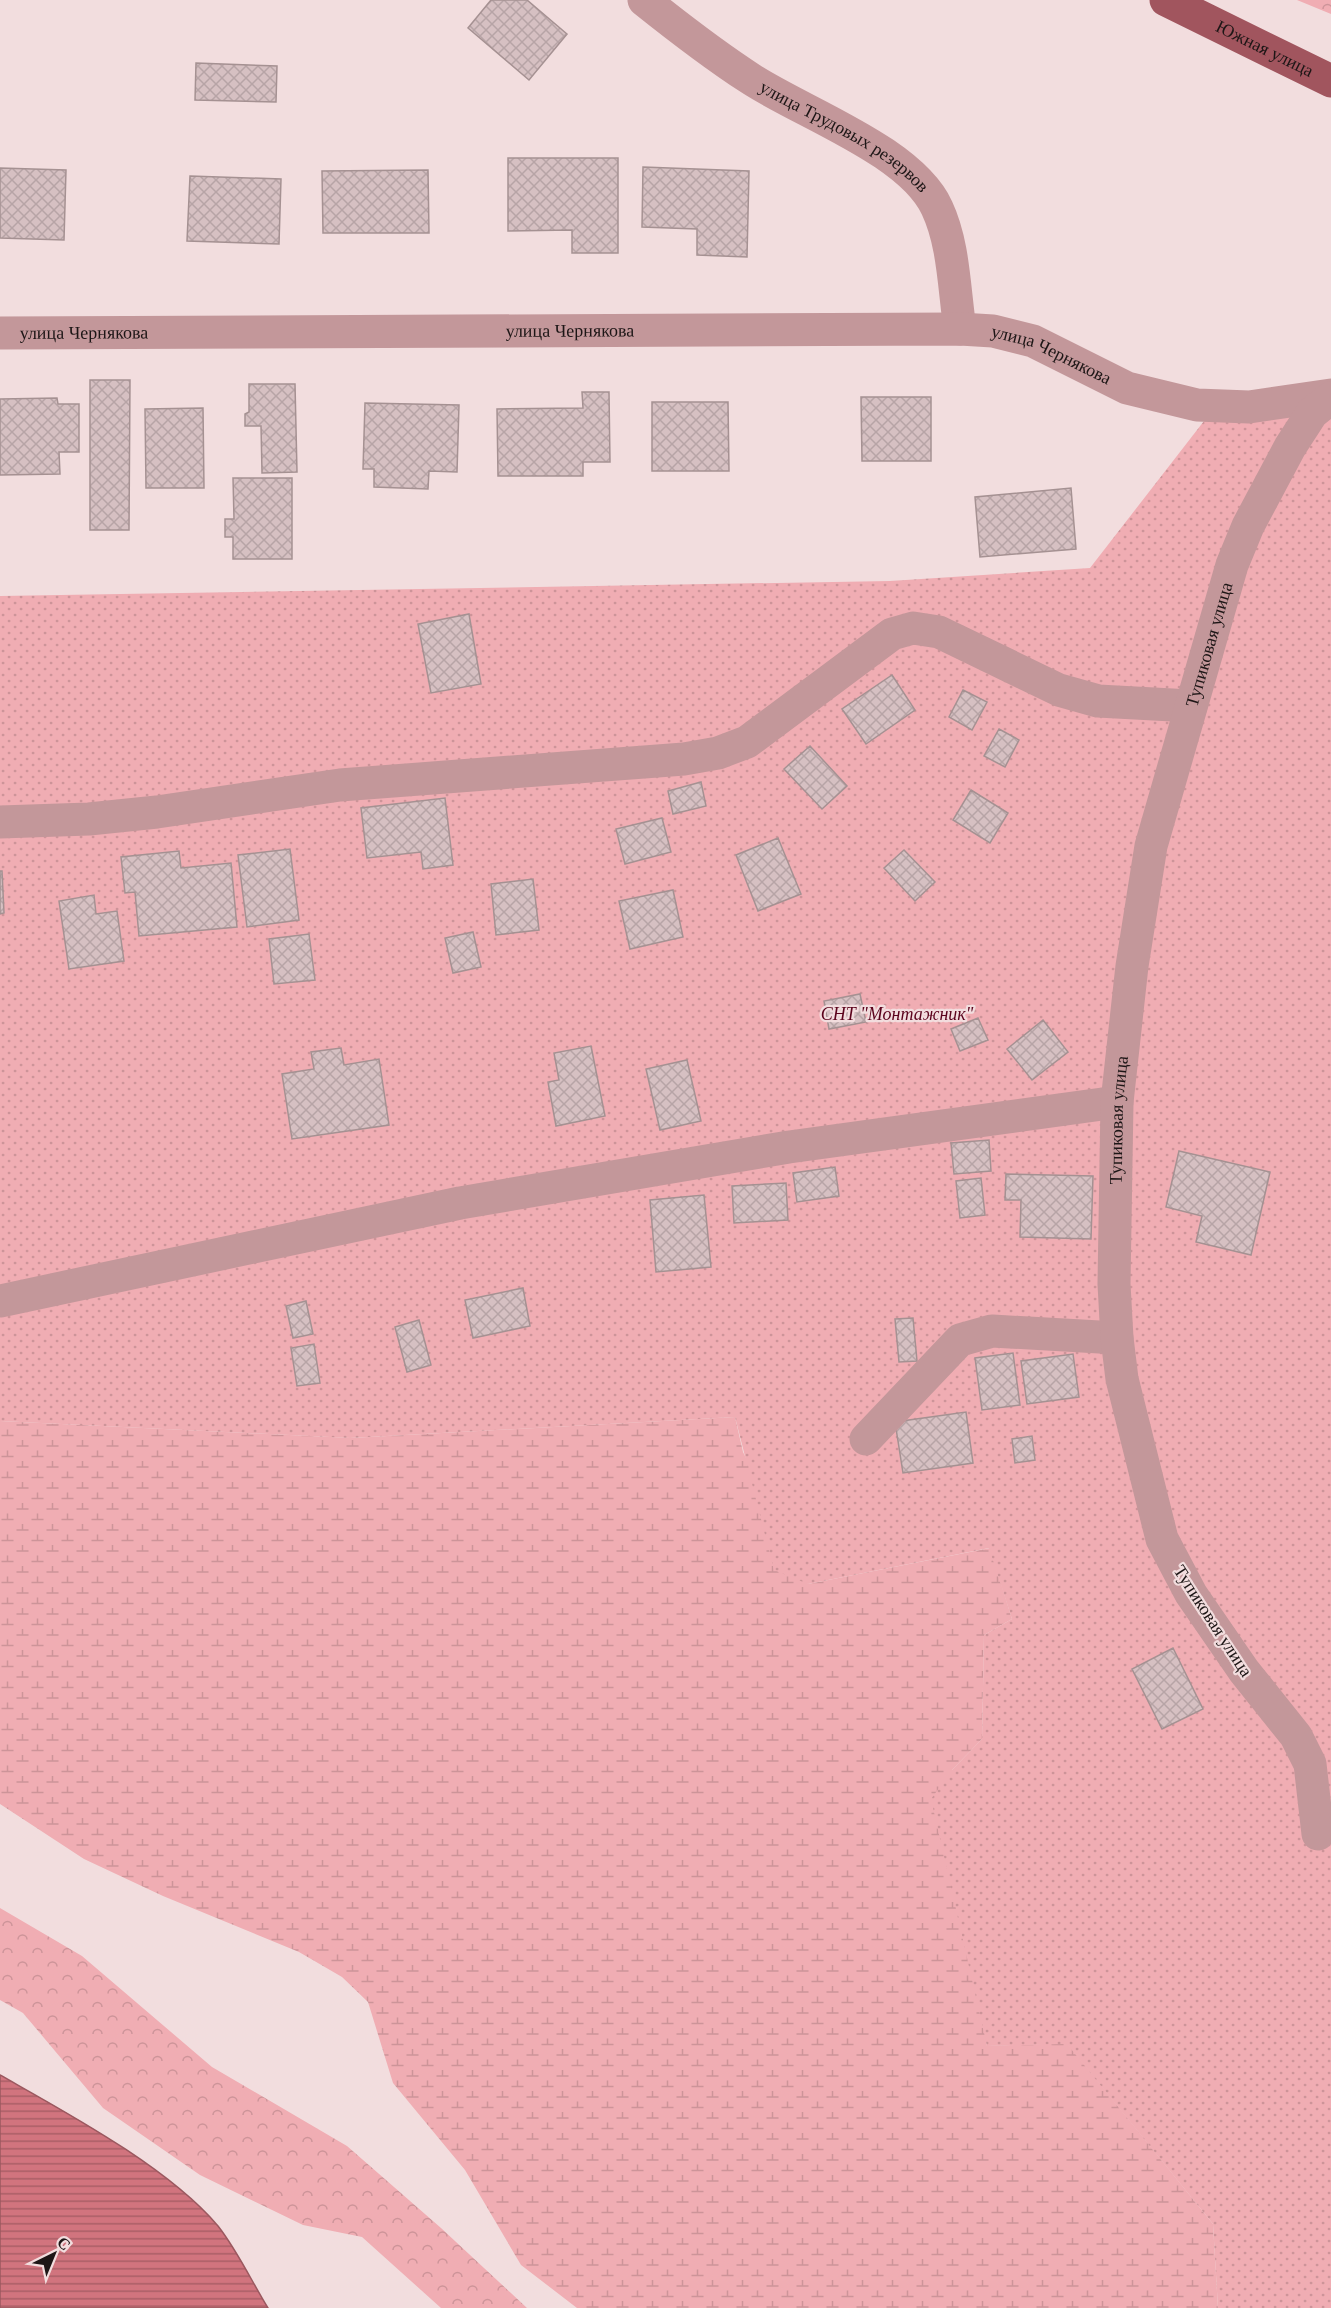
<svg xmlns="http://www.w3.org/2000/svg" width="1331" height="2308" font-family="Georgia,serif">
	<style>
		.forest { fill: url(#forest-crowns) }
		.wetland { fill: url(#wetland-marsh) }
		.park { fill: url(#park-dots) }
		.water { fill: url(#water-rules); stroke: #9b585f; stroke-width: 1.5 }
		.building { fill: url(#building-cross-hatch); stroke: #a59192; stroke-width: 1.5 }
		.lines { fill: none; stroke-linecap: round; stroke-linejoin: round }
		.minor { stroke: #c3979a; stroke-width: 33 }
		.major { stroke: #a1555e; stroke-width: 33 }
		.labels { text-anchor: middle; stroke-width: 4.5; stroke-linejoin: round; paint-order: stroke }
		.street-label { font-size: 18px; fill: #1d1616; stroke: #f2ddde }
		.park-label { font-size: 18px; font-style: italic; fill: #5b031c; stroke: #f2ddde }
	</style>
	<defs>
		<pattern id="forest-crowns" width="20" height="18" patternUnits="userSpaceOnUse" patternTransform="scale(1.5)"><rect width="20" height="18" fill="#f0adb3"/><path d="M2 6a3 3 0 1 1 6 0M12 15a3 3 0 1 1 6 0" fill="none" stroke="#cd9499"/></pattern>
		<pattern id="wetland-marsh" width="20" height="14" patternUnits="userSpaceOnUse" patternTransform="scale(1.5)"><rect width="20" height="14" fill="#f0adb3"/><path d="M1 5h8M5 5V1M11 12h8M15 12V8" fill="none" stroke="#cd9499"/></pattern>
		<pattern id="park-dots" width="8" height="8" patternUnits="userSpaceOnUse" patternTransform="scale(1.5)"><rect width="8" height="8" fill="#f0adb3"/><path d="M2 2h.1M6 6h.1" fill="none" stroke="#cd9499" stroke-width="1.8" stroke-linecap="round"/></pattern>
		<pattern id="water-rules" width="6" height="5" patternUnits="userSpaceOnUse" patternTransform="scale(1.5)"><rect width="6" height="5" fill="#d1747e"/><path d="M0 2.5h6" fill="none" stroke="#a95e66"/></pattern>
		<pattern id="building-cross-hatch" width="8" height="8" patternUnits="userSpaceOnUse" patternTransform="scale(1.5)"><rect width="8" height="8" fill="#d6c0c2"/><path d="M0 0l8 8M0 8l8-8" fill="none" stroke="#b7a4a6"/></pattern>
	</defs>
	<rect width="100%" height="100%" fill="#f2ddde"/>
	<!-- forest -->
	<path class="forest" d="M1297,0H1331V14Z
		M0,1908L82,1956L212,2067L347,2146L441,2228L527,2308H441L362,2237L303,2225L200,2175L103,2108L23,2013L0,2000Z"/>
	<!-- wetland -->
	<path class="wetland" d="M735,1417L743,1452L808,1584L990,1548L1012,1619L984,1635L982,1739L952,1770L987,2046L1067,2043L1213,2224L1218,2308H577L521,2265L465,2170L393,2083L368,2002L342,1977L299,1952L163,1896L84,1859L0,1804V1421L351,1438Z"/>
	<!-- park -->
	<path class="park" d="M1331,403V2308H1218L1213,2224L1067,2044L987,2046L931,1799L952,1770L982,1739L984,1635L1012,1619L989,1548L808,1584L774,1570L735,1417L350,1438L0,1421V596L890,581L1090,568L1204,421Z"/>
	<!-- water -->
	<path class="water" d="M0,2075C67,2113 168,2167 218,2226C237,2250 252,2282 268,2308H0Z"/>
	<!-- building -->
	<path class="building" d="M491,0H527L567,34L529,80L468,28Z
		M196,63L277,66L276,102L195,100Z
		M508,158H618V253H572V230L508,231Z
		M643,167L749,171L747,257L697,255V229L642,227Z
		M0,168L66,170L64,240L0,238Z
		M428,170L429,233H323L322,171Z
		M190,176L281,179L279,244L187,241Z
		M90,380H130L129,530H90Z
		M249,384H295L297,472L262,473L261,426H245V414L249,412Z
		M582,392H609L610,462H583V476H498L497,409L583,408Z
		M861,397H931V461H862Z
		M57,398L58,404H79V452H59L60,474L0,475V399Z
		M652,402H728L729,471H652Z
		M365,403L459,405L457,472L429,471L428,489L374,487V469H363Z
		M203,408L204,488H146L145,409Z
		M233,478H292V559H233V537H225V519H234Z
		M1071,488L1076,549L980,557L975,497Z
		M469,614L481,684L431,693L418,624Z
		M892,675L915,710L866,744L842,709Z
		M963,690L987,702L972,730L949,717Z
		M999,729L1019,740L1005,767L984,756Z
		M810,746L847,786L822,809L784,769Z
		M701,782L706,806L673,814L668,791Z
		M971,790L1008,813L990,843L953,820Z
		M445,798L453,865L423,869L421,852L367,858L361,808Z
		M662,818L671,852L625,864L616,829Z
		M778,838L801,894L758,911L736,855Z
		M290,849L299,920L247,927L238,855Z
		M904,850L935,882L915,901L884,868Z
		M179,851L181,868L231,863L237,927L139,936L135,892L125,893L121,857Z
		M0,871H2L4,913L0,914Z
		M533,879L539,930L496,935L491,884Z
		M673,890L683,937L630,949L619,901Z
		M94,895L96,914L117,911L124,961L69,969L59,901Z
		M473,932L481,967L453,973L445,938Z
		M309,934L315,980L274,984L269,939Z
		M860,994L866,1022L829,1029L824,1001Z
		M978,1018L988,1040L960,1051L951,1029Z
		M1043,1020L1068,1052L1032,1080L1007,1049Z
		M591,1046L605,1116L556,1126L548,1082L559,1080L554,1053Z
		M341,1048L344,1065L379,1059L389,1125L292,1139L282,1074L314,1069L311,1052Z
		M687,1060L701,1121L660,1130L646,1069Z
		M989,1140L991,1171L954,1174L951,1143Z
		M1179,1151L1270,1172L1251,1255L1196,1242L1202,1216L1166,1207Z
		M835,1167L839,1196L797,1202L793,1173Z
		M1006,1174L1093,1176L1091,1239L1020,1237L1021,1200H1005Z
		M981,1178L985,1215L960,1218L956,1181Z
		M786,1183L788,1220L734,1223L732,1186Z
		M704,1195L711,1267L656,1272L650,1200Z
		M523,1288L530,1326L473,1338L465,1300Z
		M306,1301L313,1334L293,1338L286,1306Z
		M913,1318L917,1361L899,1362L895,1319Z
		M419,1320L431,1365L407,1372L395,1327Z
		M314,1344L320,1383L297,1386L291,1348Z
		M1013,1353L1020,1405L982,1410L975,1358Z
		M1073,1354L1079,1397L1027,1404L1021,1361Z
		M966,1412L973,1463L903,1473L895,1422Z
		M1032,1436L1035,1460L1015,1463L1012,1439Z
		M1173,1648L1203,1709L1162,1729L1132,1669Z"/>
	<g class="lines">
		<!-- minor -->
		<g class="minor">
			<path id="s1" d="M644,0C679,28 714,55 751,79C803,113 911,151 937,208C954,244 954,289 960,329"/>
			<path id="s2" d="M0,333L960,329L993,331L1033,341L1127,388L1197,405L1249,407L1331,395"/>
			<path d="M0,822L89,819L157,812L340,785L684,759L718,753L747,742L892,634L913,628L939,632L1059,690L1098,701L1191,706"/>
			<path d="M0,1301L460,1203L789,1147L1117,1102"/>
			<path d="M866,1439L960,1340L992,1331L1117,1338"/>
			<path id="s3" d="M1318,1834L1310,1764L1296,1736L1244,1671L1191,1594L1162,1539L1122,1379L1117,1338L1114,1284L1117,1102L1132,966L1151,846L1232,565L1248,526L1290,447L1312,413L1331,398"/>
		</g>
		<!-- major -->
		<path class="major" id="s4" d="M1166,0L1331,81"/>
	</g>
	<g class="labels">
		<!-- street labels -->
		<g class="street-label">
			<text dy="6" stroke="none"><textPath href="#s4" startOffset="110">Южная улица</textPath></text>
			<text dy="6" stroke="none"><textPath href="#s1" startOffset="243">улица Трудовых резервов</textPath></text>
			<text dy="6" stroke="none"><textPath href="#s2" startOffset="570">улица Чернякова</textPath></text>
			<text dy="6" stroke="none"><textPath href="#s2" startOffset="84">улица Чернякова</textPath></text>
			<text dy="6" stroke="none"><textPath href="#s2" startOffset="1056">улица Чернякова</textPath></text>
			<text dy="6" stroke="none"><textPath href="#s3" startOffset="1251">Тупиковая улица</textPath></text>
			<text dy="6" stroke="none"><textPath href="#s3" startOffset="765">Тупиковая улица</textPath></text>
			<text transform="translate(1213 1621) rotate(57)" y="6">Тупиковая улица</text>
		</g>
		<!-- park labels -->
		<g class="park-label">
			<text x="897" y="1020">СНТ "Монтажник"</text>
		</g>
	</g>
	<!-- north arrow -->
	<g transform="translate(54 2254) rotate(43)" stroke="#f2ddde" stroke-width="4.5" paint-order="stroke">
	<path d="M0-4.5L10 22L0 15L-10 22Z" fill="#1d1616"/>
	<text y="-9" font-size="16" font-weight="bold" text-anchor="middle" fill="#1d1616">С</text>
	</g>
</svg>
